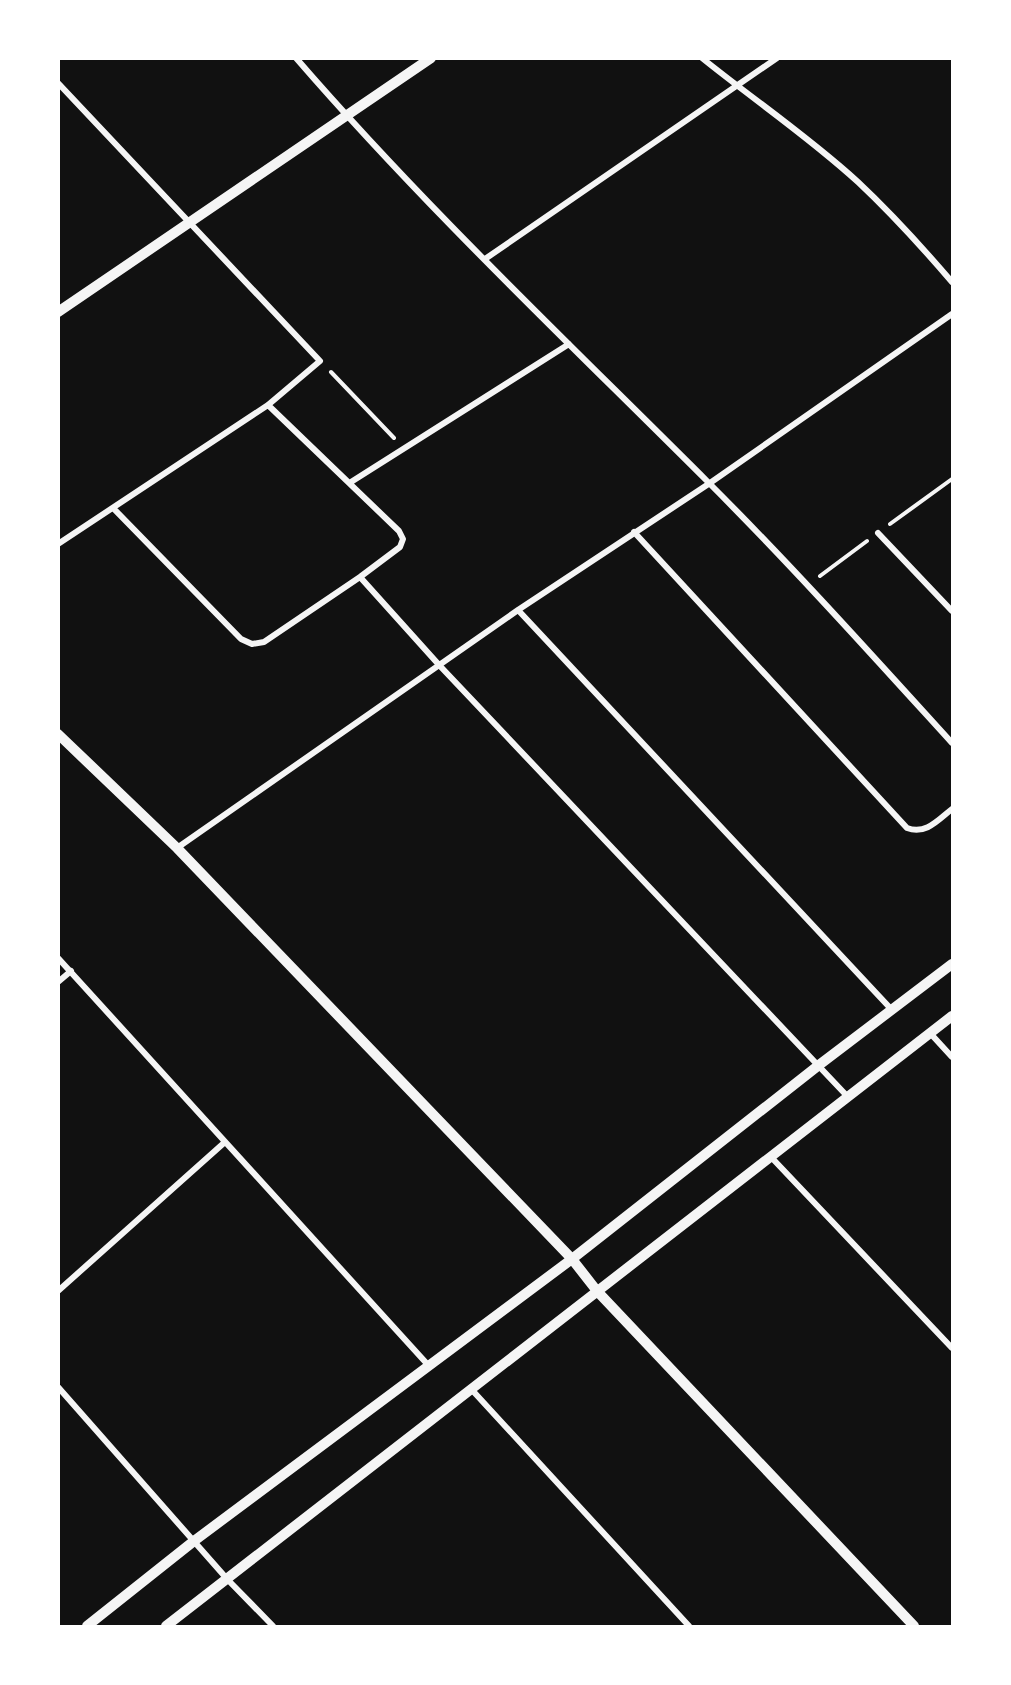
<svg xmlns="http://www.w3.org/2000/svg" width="1011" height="1685" font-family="Signika,sans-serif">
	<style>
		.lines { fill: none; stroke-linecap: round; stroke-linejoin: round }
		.path { stroke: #f5f5f5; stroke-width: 4 }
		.minor { stroke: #f5f5f5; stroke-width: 6 }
		.tertiary { stroke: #f5f5f5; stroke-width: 10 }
	</style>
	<rect width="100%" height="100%" fill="#111"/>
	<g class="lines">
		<!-- path -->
		<path class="path" d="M331,372L394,438
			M890,524L952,479
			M820,576L867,541"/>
		<!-- minor -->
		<path class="minor" d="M296,58C425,207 569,343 708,482C792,566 872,655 952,743
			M702,58C754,100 809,137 858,182C891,213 922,247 952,282
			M58,83L320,361L268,405L58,544
			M485,259L777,58
			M351,482L569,344
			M113,508L241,639L252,644L264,642L360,577L400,547L403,539L399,531L268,405
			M634,532L907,828C926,835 938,820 952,809
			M878,533L952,611
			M360,577L440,666L848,1097
			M518,610L892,1010
			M177,848L518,610L710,483L952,314
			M58,958L429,1366
			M58,982L71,971
			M930,1033L952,1057
			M771,1157L952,1348
			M58,1291L225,1142
			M58,1387L228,1580L273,1626
			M472,1390L689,1626"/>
		<!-- tertiary -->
		<path class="tertiary" d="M58,312L431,58
			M58,734L177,848L572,1259L597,1291L914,1626
			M87,1626L194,1541L572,1259L819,1065L952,964
			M166,1626L952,1016"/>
	</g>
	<!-- border -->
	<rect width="1011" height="1685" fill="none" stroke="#ffffff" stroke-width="120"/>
</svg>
